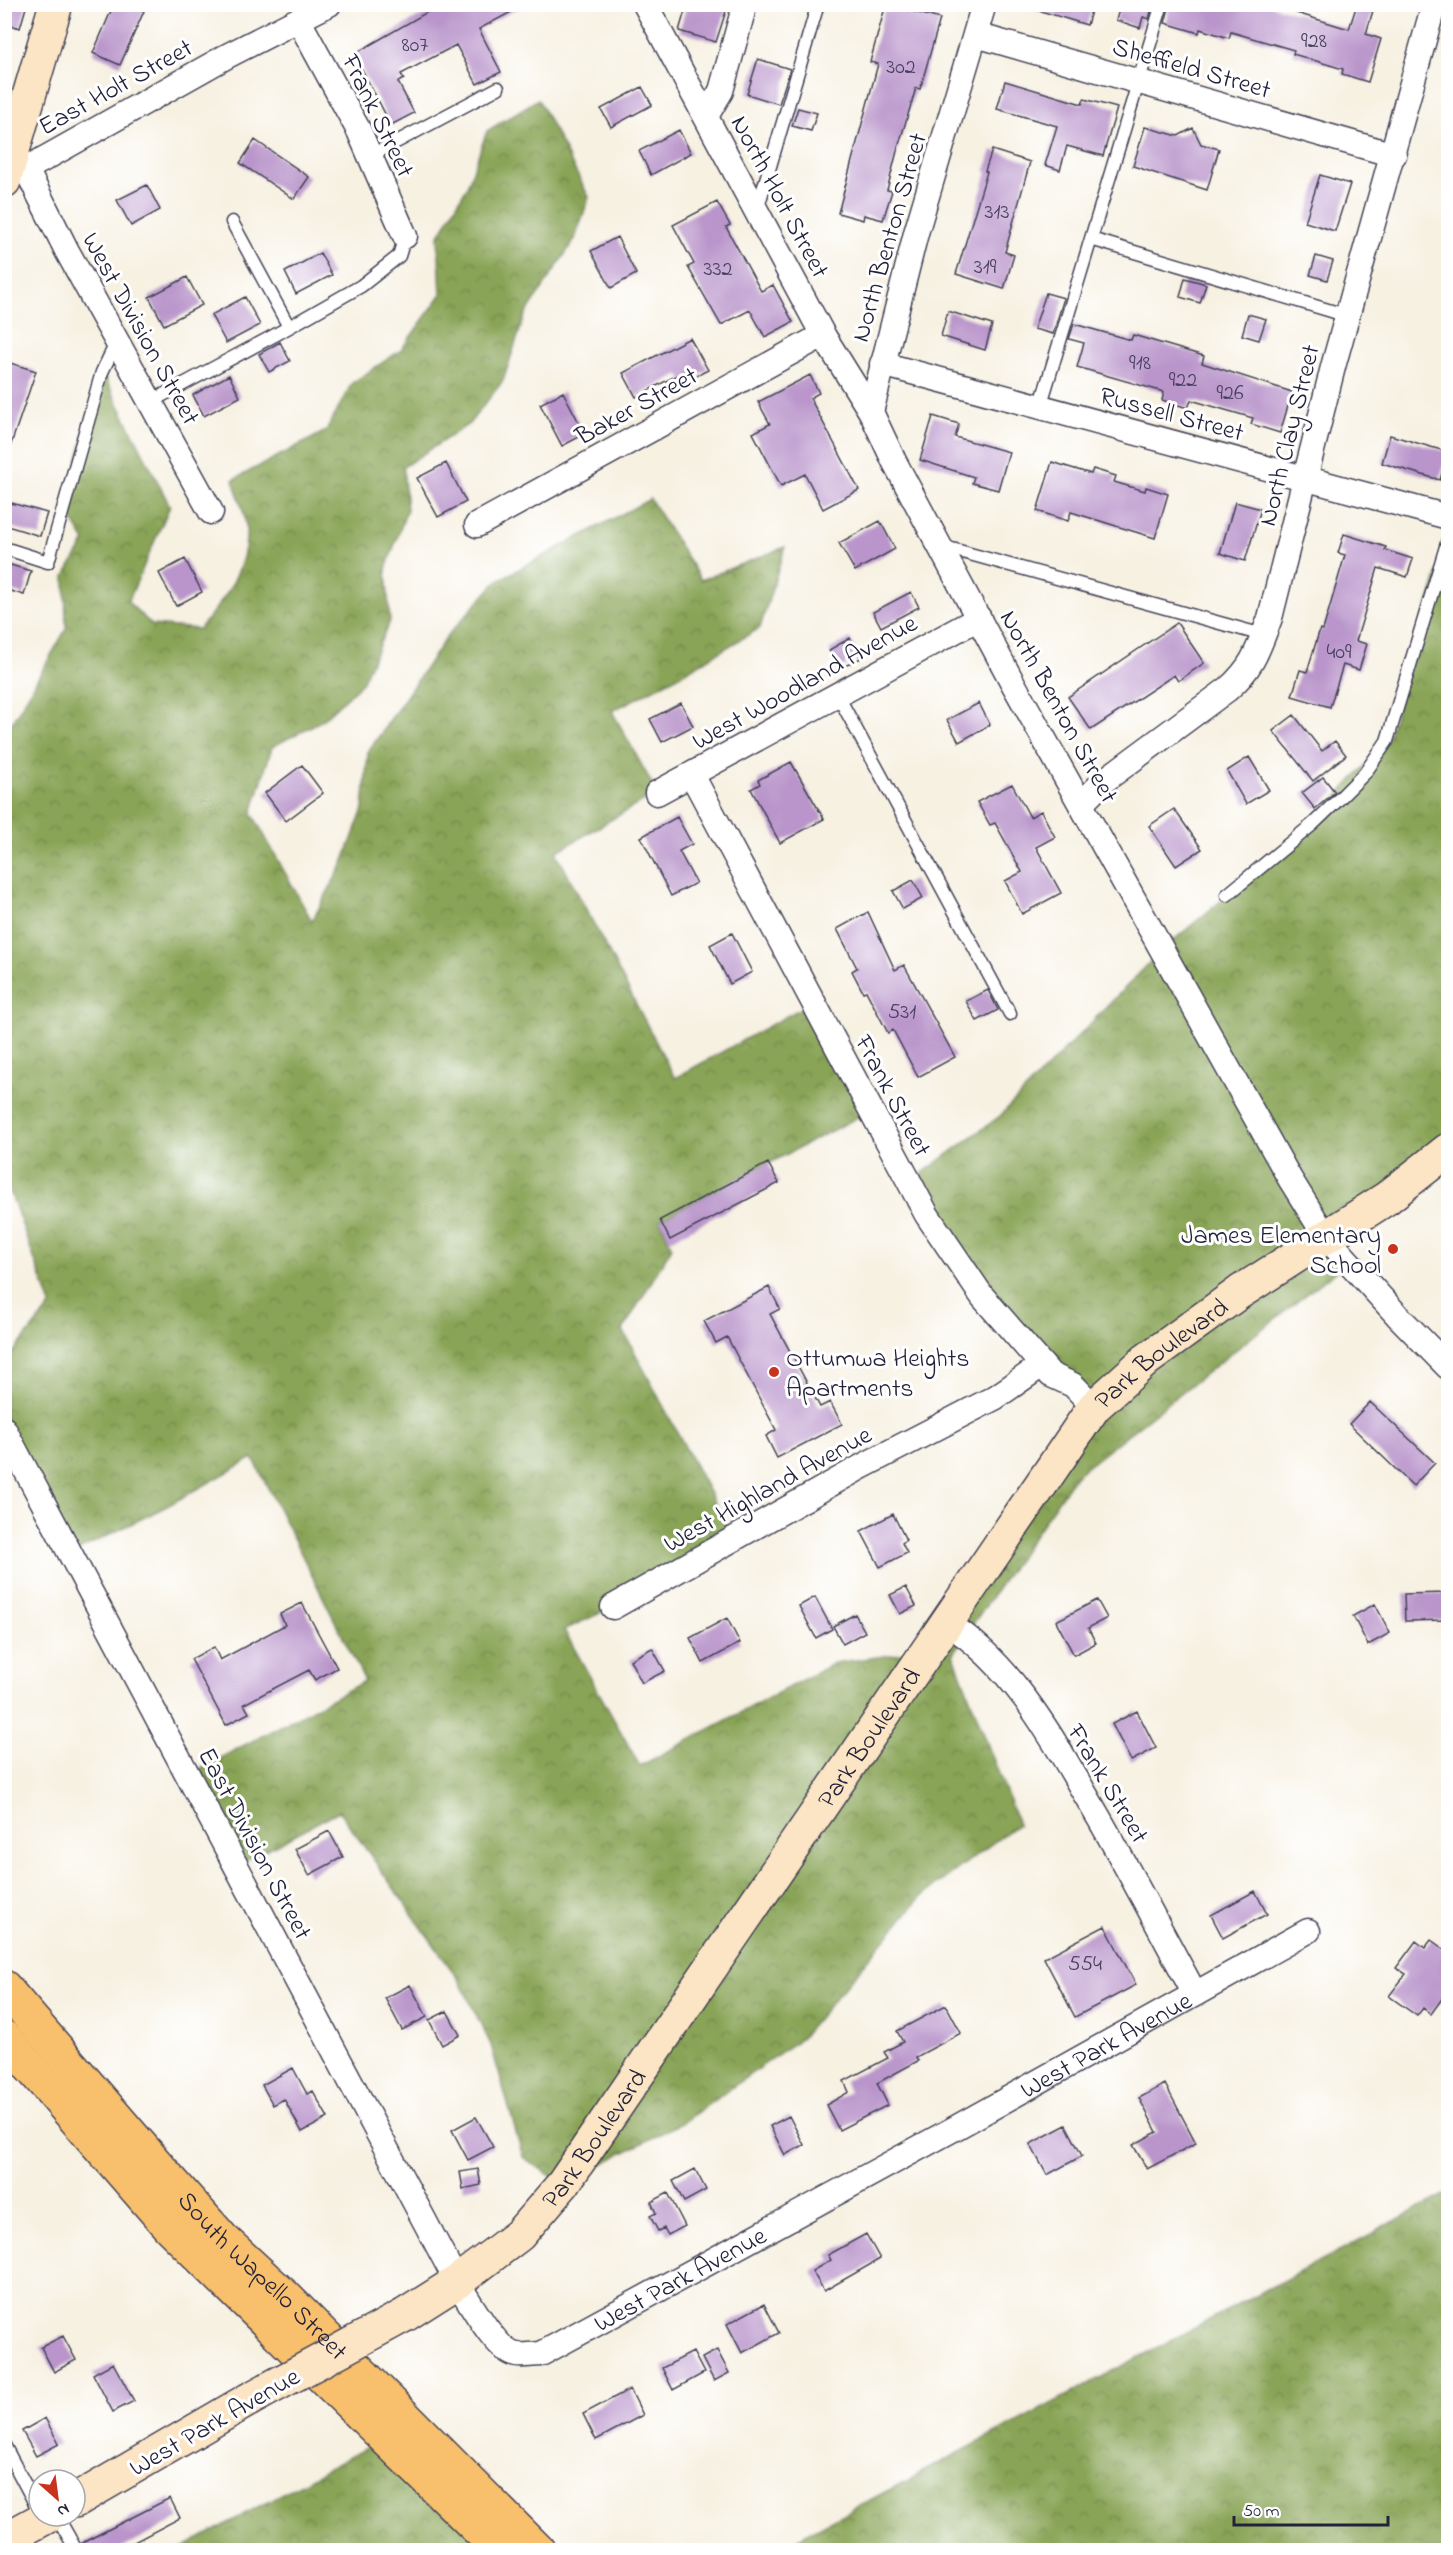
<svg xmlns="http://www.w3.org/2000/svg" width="1453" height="2555" font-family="'Indie Flower',sans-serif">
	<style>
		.forest { fill: url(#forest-crowns); stroke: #566348; stroke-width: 1.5 }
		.building { fill: #b995cb }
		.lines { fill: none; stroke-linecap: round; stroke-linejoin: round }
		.lane-casing { stroke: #424154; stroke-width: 15 }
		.street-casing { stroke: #424154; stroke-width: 27 }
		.secondary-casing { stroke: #424154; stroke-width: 36 }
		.highway-casing { stroke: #424154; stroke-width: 36 }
		.lane { stroke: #fff; stroke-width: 12 }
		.street { stroke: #fff; stroke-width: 24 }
		.secondary { stroke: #fce5c4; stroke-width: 33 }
		.highway { stroke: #f8bf6c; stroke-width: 33 }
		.secondary-bridge-casing { stroke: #424154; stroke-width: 36; stroke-linecap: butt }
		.secondary-bridge { stroke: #fce5c4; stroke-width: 33 }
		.poi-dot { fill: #c8321e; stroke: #fff; stroke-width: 2 }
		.labels { text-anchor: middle; stroke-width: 6; stroke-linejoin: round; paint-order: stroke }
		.number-label { font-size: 22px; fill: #483f5f }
		.street-label { font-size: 26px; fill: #22223b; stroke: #fff }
		.poi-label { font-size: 26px; fill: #22223b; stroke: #fff; text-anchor: end }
	</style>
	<defs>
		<pattern id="forest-crowns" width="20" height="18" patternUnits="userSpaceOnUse" patternTransform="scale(1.5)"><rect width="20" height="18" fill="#89a456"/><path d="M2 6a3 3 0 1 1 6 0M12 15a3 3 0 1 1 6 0" fill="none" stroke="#708548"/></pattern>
	</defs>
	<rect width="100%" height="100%" fill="#fff"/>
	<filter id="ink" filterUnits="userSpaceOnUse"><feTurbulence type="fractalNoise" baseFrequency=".0167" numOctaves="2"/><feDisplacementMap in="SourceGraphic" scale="12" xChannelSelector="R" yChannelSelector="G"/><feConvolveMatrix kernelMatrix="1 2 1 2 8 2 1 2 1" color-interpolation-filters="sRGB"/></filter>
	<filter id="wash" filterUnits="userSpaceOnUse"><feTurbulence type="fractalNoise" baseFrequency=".008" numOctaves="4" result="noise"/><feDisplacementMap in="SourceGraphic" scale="24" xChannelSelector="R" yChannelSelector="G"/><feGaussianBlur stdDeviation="1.35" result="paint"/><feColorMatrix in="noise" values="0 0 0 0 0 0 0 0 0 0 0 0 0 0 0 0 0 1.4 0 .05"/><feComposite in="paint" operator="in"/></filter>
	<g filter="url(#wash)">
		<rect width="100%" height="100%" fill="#f7f1e2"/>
		<!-- forest -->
		<path class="forest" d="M538,99L589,197L575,239L525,315L503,381L469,424L403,467L407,510L386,569L390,621L362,683L321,721L272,747L252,813L312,921L343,863L363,809L368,752L448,635L498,580L650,499L701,580L785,547L760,628L680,675L612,711L657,793L556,852L675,1078L812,1002L870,1111L660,1220L672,1247L623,1330L734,1539L613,1607L564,1630L640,1766L834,1663L928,1650L1094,1407L1051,1375L909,1183L1000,1116L1163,949L1313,824L1387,741L1448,540V1150L1327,1236L1349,1261L1075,1476L953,1653L1018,1824L922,1896L801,2038L685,2121L563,2184L523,2157L491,2045L459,1980L339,1811L236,1866L188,1775L365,1681L253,1458L167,1506L71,1554L5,1429V1363L51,1305L5,1178V735L66,629L65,576L85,541L64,507L102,372L170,506L128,602L152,625L199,629C225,599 249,567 246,526C245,511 237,494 233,480L326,431L352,383L401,350L441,295L438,237L467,187L487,131Z
			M1448,2193V2550H776Z
			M384,2438L499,2550H179Z"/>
		<g id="blocks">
			<!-- building -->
			<path class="building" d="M4,4H27L20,28L4,23Z
				M114,4H129L144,11L120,65L93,53Z
				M428,4H526L479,29L501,72L477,84L456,45L401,74L404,79L398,82L414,113L391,125L354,54L431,10Z
				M687,4H716L727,8L716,42L679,31Z
				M886,4L940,19L920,89L916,88L897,151L887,190L892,191L883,220L864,215L863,220L838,213L878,64L870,62Z
				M1035,4H1093L1087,25L1034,9Z
				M1117,4H1153L1149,19L1143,17L1140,28L1116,20L1119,10L1116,9Z
				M1170,4H1267L1349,29L1357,4H1375L1366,34L1381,39L1368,82L1342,74L1343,69L1293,54L1294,50L1231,32L1229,38L1200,29L1199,33L1165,23Z
				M758,59L790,69L779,104L747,94Z
				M1005,81L1082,104L1084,99L1117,108L1103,156L1067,146L1060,170L1045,165L1057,126L997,109Z
				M642,87L652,105L611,127L601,109Z
				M798,108L817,113L811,131L792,126Z
				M1145,127L1178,136L1193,128L1201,144L1219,149L1207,190L1133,166Z
				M679,130L691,153L651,175L639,151Z
				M255,140L309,177L294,199L240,163Z
				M992,150L1030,162L1005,252L1014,255L1004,289L956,274L987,172L985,171Z
				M1320,175L1350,184L1335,231L1305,222Z
				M147,185L160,210L131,226L117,200Z
				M717,202L730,225L726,227L761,291L773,285L793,322L765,337L750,310L721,325L688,267L694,264L673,225Z
				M617,237L636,274L611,288L591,251Z
				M320,253L332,275L296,294L285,272Z
				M1316,256L1333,261L1327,280L1310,275Z
				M187,277L202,305L164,325L149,297Z
				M1185,278L1206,284L1200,303L1180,297Z
				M1046,293L1064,298L1053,334L1034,329Z
				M245,297L260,325L226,343L211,315Z
				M948,311L992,325L985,350L941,336Z
				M1248,314L1266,319L1259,340L1242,335Z
				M1074,324L1131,340L1133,335L1204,356L1202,363L1292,392L1280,433L1251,424L1253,418L1191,400L1188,408L1162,400L1164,392L1077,367L1084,343L1069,339Z
				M690,338L708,370L683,383L679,374L636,397L623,373Z
				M280,342L290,361L269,372L259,354Z
				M7,362L36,371L8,453L4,452V372Z
				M229,375L240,397L204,416L193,395Z
				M810,375L819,393L810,398L859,490L823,509L805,474L781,486L753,433L770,424L758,402Z
				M563,392L585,434L562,446L540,404Z
				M933,416L959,424L955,437L1009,452L998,490L972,483L974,477L920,460Z
				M1390,435L1448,452L1440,480L1382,463Z
				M1052,462L1091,474L1093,469L1116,476L1114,482L1145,491L1146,487L1168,494L1155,538L1071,512L1068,521L1037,511Z
				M446,463L466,502L438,517L417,478Z
				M4,501L47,513L40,536L4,525Z
				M1235,502L1261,509L1245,561L1220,553Z
				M880,521L895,549L855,571L839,543Z
				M1344,534L1386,547L1385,550L1413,559L1407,577L1378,568L1356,641L1367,644L1359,670L1343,665L1330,707L1292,696L1300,670L1307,672L1320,629L1323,630L1345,555L1338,553Z
				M185,559L202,592L176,606L159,573Z
				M4,563L31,571L24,595L4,589Z
				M911,592L919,607L881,627L873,612Z
				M1177,623L1204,663L1178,681L1174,675L1091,730L1068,697Z
				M850,638L861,658L839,669L829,650Z
				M681,703L693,726L662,742L650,719Z
				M979,703L990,725L959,742L947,720Z
				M1294,715L1322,751L1335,741L1346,755L1313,781L1273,731Z
				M1249,757L1269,790L1246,804L1227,771Z
				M791,762L824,819L780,843L751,789L760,784L758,780Z
				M302,765L323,793L286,821L265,793Z
				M1323,777L1335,792L1315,809L1302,793Z
				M1012,784L1030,817L1041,811L1055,837L1036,847L1061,893L1022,914L1005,881L1022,872L995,823L990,825L977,802Z
				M1174,809L1202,849L1176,866L1149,826Z
				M677,817L692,844L679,851L696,883L671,896L641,837Z
				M913,880L923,898L903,909L893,891Z
				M868,912L895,970L904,965L955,1057L918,1077L893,1030L888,1033L866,991L863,992L852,971L857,968L837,929Z
				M732,933L752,972L730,984L710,945Z
				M988,990L998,1010L977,1021L966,1001Z
				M768,1163L779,1183L670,1240L660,1220Z
				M769,1287L780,1309L770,1314L820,1407L830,1402L842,1424L777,1458L766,1436L776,1430L727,1337L716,1343L704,1321Z
				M1370,1402L1435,1463L1413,1486L1349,1424Z
				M893,1514L906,1540L902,1543L907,1553L880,1567L861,1531Z
				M906,1587L916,1606L900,1614L890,1595Z
				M1449,1593V1620L1405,1621L1404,1594Z
				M815,1597L832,1629L816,1638L799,1606Z
				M1097,1600L1107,1618L1088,1628L1096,1643L1074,1655L1056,1621Z
				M302,1603L337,1668L315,1680L309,1670L244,1704L249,1713L226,1725L191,1659L214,1647L220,1660L285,1625L280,1614Z
				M1375,1604L1390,1633L1368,1645L1353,1616Z
				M855,1614L865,1632L843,1644L833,1626Z
				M727,1618L740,1643L703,1663L690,1638Z
				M652,1648L665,1671L642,1683L630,1660Z
				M1137,1711L1156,1748L1131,1761L1112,1724Z
				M329,1831L343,1857L309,1875L295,1849Z
				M1255,1891L1267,1914L1223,1938L1211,1915Z
				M1105,1926L1136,1985L1075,2017L1044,1958Z
				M1431,1940L1449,1953V1989L1431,2014L1423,2008L1417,2016L1389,1996L1406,1974L1396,1968L1416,1941L1425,1948Z
				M410,1985L427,2017L402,2030L385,1998Z
				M946,2005L961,2033L916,2057L918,2061L877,2083L888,2105L839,2130L826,2105L849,2092L844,2081L888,2058L884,2052L903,2042L897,2031Z
				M447,2011L460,2035L442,2045L429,2020Z
				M293,2068L307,2094L313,2091L328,2118L302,2132L284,2099L273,2105L262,2085Z
				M1165,2084L1196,2143L1147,2169L1133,2145L1157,2132L1139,2098Z
				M789,2116L804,2145L785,2155L770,2126Z
				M476,2117L493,2147L468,2160L452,2130Z
				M1066,2125L1082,2156L1047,2175L1030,2144Z
				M478,2169L481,2185L463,2189L460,2172Z
				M695,2169L706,2190L684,2202L673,2181Z
				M668,2193L685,2226L668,2235L664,2228L658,2231L650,2216L656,2213L651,2202Z
				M866,2234L880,2259L824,2291L812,2271L831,2260L828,2255Z
				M764,2304L779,2333L742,2353L727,2324Z
				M63,2336L76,2360L54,2372L41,2347Z
				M717,2350L729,2373L714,2381L702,2358Z
				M693,2352L704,2373L673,2390L662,2368Z
				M113,2363L134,2401L113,2412L93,2374Z
				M630,2389L643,2415L596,2440L583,2414Z
				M45,2418L59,2444L36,2456L22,2431Z
				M170,2498L180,2518L119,2550H84L82,2543Z"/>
		</g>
	</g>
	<g filter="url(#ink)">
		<use href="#blocks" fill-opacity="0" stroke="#424154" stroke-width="1.5"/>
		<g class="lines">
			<!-- lane casing -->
			<g class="lane-casing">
				<path id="lane" d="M370,156L498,88
					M757,210L818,4
					M232,222L289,327
					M1091,239L1348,316
					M150,402L275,335L361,286L399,256L405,236
					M1040,407L1162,4
					M941,546L1263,635
					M4,548L48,562L102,372L117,341
					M837,694L1010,1014
					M1227,895L1313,824L1339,799L1365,773L1387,741L1448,540
					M4,2445L39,2511
					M57,2516L76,2550"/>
			</g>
			<!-- street casing -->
			<g class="street-casing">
				<g id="street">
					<path d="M645,4L823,335L871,412"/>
					<path d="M984,4L916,233L871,412L894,461L1014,685L1290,1179L1326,1237L1397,1315L1448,1367"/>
					<path d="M299,21L359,131L405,236"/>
					<path d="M976,35L1394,155"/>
					<path d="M706,116L721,91L745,4"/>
					<path d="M26,169L67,251L211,512"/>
					<path d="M26,169L227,56L329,4"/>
					<path d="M882,364L1448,517"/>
					<path d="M477,525L823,335"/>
					<path d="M692,775L927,1215L982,1296L1051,1375L1073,1385L1094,1407"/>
					<path d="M657,793L979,618"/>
					<path d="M1081,804L1105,780L1228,689C1254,666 1258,649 1270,618L1333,367L1434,4"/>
					<path id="s1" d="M4,1429L457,2282C469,2300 496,2352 517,2355C525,2356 534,2354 541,2354L959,2126L1308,1931"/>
					<path d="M613,1607L861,1467L996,1397L1042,1365"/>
					<path d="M947,1623C1017,1667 1058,1748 1099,1818C1132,1876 1163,1935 1195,1994"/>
				</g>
			</g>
			<!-- secondary casing -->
			<g class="secondary-casing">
				<g id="secondary">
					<path d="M4,181L56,4"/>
					<path id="s2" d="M405,2315L457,2282L519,2235L563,2184L1094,1407L1146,1360L1240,1292L1387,1198L1448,1150"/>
					<path d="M75,2501L248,2400"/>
					<path d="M4,2540L48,2516"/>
				</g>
			</g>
			<!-- highway casing -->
			<g class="highway-casing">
				<g id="highway">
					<path id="s3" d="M4,1987L160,2168L223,2239L287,2298L538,2550"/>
					<path d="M4,2037L169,2227L499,2550"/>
				</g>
			</g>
			<!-- lane -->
			<use href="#lane" class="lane"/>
			<!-- street -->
			<use href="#street" class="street"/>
			<!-- secondary -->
			<use href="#secondary" class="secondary"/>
			<!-- highway -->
			<use href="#highway" class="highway"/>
			<!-- secondary-bridge casing -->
			<g class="secondary-bridge-casing">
				<path id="secondary-bridge" d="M248,2400L405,2315"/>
			</g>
			<!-- secondary-bridge -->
			<use href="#secondary-bridge" class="secondary-bridge"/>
		</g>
	</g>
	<!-- markers -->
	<g class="poi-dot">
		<circle cx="1393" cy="1249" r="6"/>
		<circle cx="774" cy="1372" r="6"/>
	</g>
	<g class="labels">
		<!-- number labels -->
		<g class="number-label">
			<text x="1314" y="47">928</text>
			<text x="415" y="51">807</text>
			<text x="901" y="73">302</text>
			<text x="997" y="218">313</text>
			<text x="985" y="273">319</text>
			<text x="718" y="275">332</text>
			<text x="1140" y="369">918</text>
			<text x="1183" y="386">922</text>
			<text x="1230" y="399">926</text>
			<text x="1339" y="658">409</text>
			<text x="902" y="1018">531</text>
			<text x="1085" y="1970">554</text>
		</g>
		<!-- street labels -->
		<g class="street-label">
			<text transform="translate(1192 67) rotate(16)" y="9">Sheffield Street</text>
			<text transform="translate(115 86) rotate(-29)" y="9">East Holt Street</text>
			<text transform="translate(379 115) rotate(64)" y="9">Frank Street</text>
			<text transform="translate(781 196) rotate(62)" y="9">North Holt Street</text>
			<text transform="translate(888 237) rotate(-74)" y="9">North Benton Street</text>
			<text transform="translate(142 328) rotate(61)" y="9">West Division Street</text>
			<text transform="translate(636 405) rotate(-29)" y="9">Baker Street</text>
			<text transform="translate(1172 413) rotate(15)" y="9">Russell Street</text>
			<text transform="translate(1288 435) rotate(-76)" y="9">North Clay Street</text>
			<text transform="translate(804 681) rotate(-29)" y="9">West Woodland Avenue</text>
			<text transform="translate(1060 706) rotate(61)" y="9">North Benton Street</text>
			<text transform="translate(894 1095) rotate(62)" y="9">Frank Street</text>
			<text dy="9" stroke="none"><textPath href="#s2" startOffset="1234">Park Boulevard</textPath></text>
			<text transform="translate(767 1488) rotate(-29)" y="9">West Highland Avenue</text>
			<text dy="9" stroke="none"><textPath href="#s2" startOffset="748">Park Boulevard</textPath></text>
			<text transform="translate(1109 1783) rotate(59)" y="9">Frank Street</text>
			<text transform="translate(256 1843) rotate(62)" y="9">East Division Street</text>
			<text dy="9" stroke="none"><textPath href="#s1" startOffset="1730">West Park Avenue</textPath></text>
			<text dy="9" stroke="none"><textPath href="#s2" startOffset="262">Park Boulevard</textPath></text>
			<text dy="9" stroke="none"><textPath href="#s3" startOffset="388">South Wapello Street</textPath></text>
			<text dy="9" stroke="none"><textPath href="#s1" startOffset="1244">West Park Avenue</textPath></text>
			<text transform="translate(214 2421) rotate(-30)" y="9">West Park Avenue</text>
		</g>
		<!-- poi labels -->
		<g class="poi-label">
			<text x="1381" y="1243">James Elementary<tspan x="1381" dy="30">School</tspan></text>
			<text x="786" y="1366" text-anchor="start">Ottumwa Heights<tspan x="786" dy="30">Apartments</tspan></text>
		</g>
	</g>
	<!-- margin -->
	<rect width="1453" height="2555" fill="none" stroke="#fff" stroke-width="24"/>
	<!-- north arrow -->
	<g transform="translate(57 2498) rotate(152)"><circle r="28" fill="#ffffff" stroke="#a7a7b1" stroke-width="1.5"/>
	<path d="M0-4.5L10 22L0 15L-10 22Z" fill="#c8321e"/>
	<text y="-9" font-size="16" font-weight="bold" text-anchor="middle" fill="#22223b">N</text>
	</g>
	<!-- scale -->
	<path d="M1234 2516v9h154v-9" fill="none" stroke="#22223b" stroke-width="3"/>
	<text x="1243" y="2516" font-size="18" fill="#22223b" stroke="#ffffff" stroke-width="4.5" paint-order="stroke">50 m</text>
</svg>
